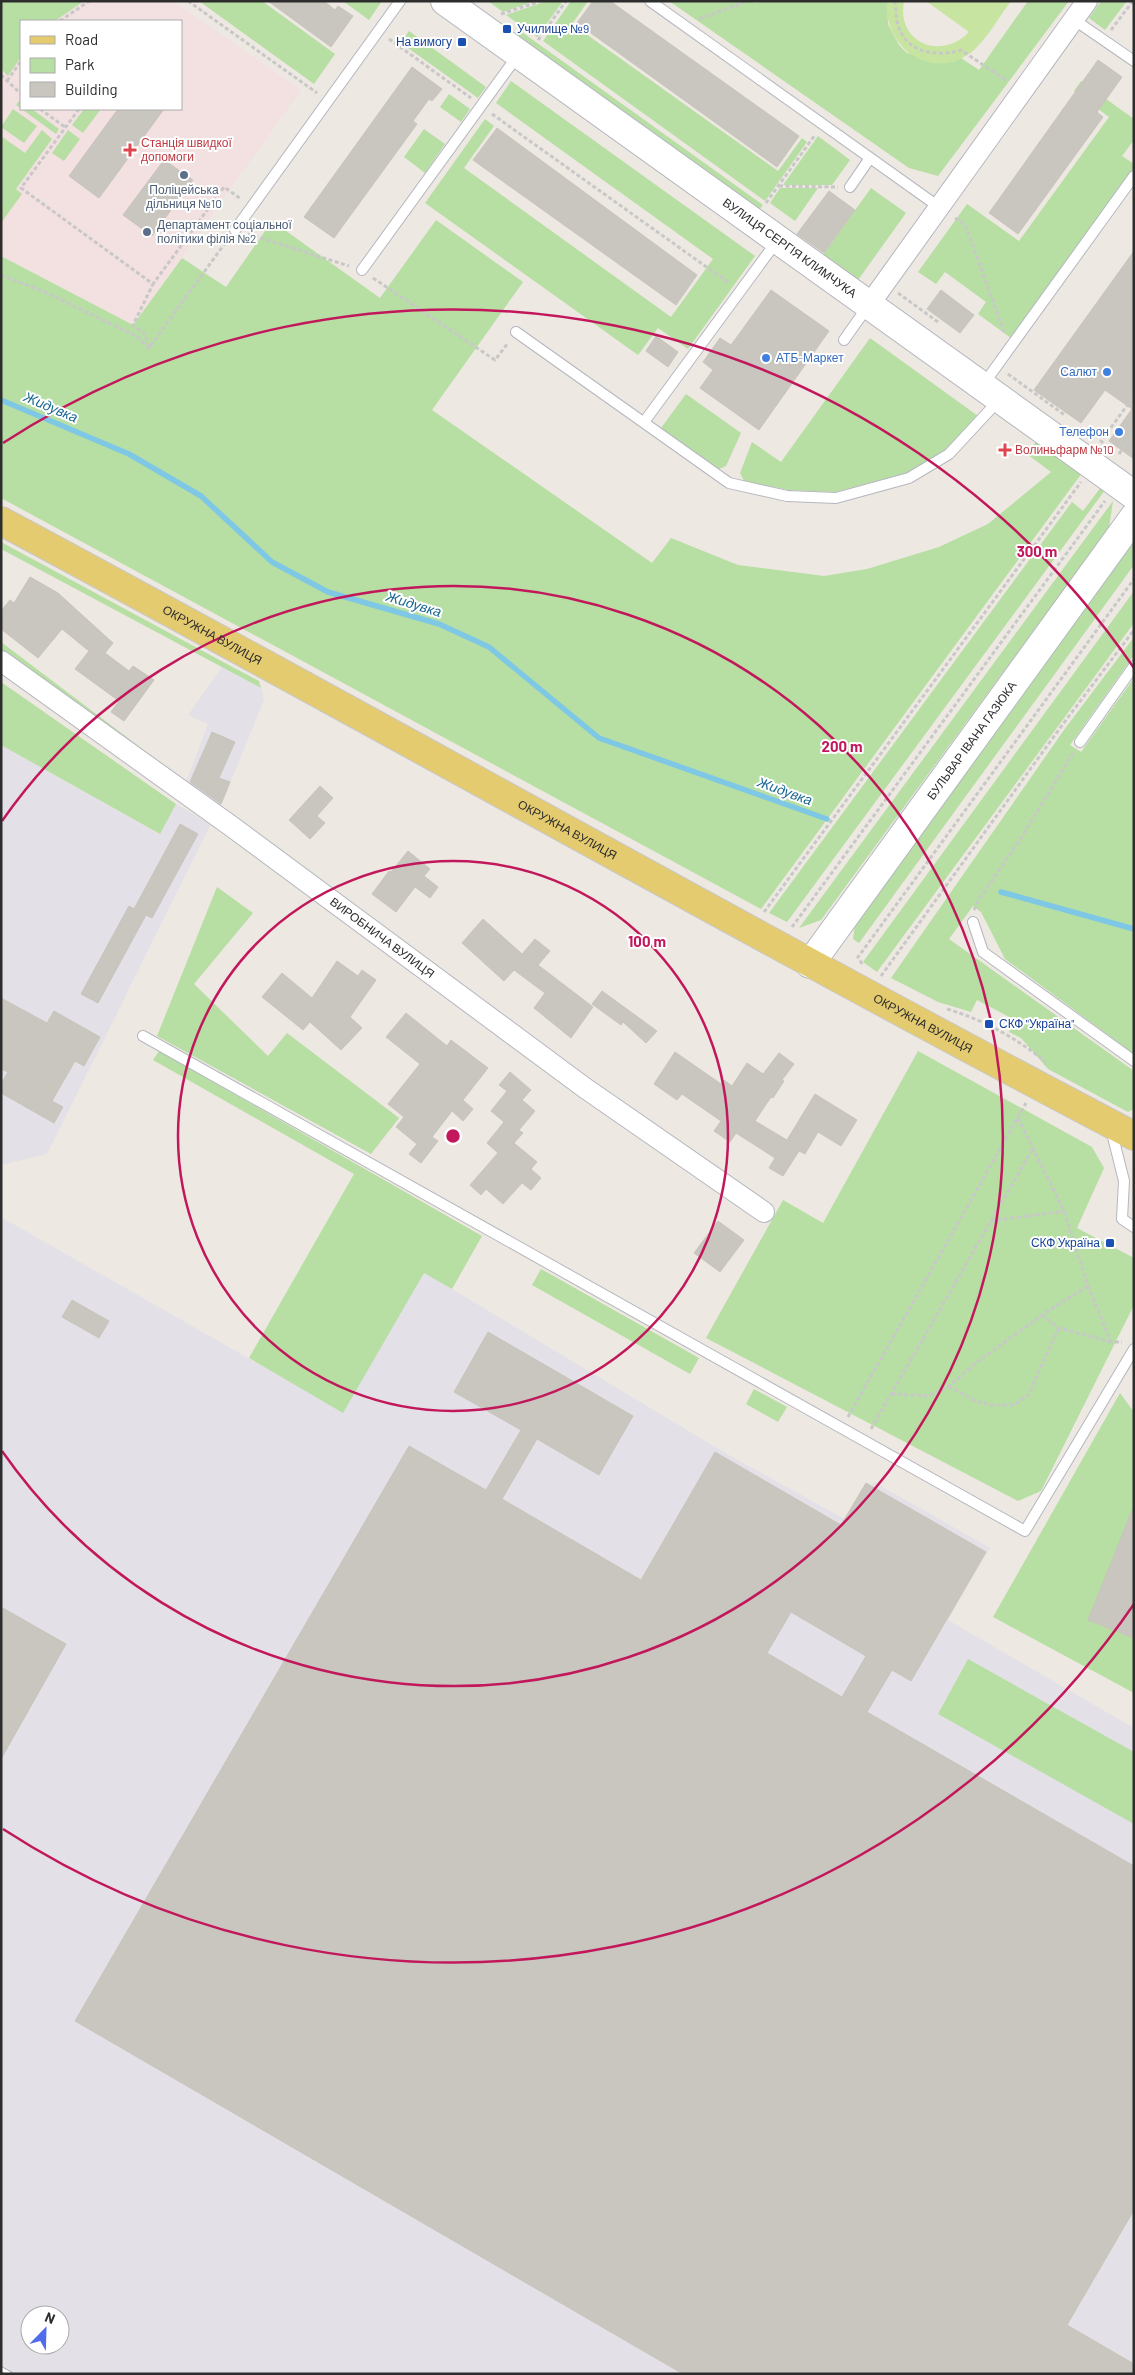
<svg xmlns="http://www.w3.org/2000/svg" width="1135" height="2375" font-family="Barlow,sans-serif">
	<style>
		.industrial { fill: #e3e1e7; fill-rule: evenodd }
		.medical { fill: #f3e0e1 }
		.green { fill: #b7dea3 }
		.pitch { fill: #c7e4a0 }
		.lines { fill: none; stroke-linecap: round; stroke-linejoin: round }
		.stream { stroke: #7fc8e5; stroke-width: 5.5 }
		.building { fill: #c9c6bf; stroke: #c9c4bb; fill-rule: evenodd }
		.lane-casing { stroke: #b5b7bf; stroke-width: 12 }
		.street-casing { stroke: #b5b7bf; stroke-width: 22 }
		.secondary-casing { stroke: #b5b7bf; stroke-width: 30 }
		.primary-casing { stroke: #c8c8c8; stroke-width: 30 }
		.path { stroke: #c8c8c8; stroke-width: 3; stroke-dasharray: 4 2.5; stroke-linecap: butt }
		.lane { stroke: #fff; stroke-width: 10 }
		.street { stroke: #fff; stroke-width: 20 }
		.secondary { stroke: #fff; stroke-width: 28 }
		.primary { stroke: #e5cb6f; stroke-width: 28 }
		.rail-casing { stroke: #a4a6b5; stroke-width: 5.5 }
		.rail { stroke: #fff; stroke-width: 4; stroke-dasharray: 11; stroke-linecap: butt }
		.ring { fill: none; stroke: #c2185b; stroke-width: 2.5 }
		.transit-dot { fill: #1a4fb4; stroke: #fff; stroke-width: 2 }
		.health-dot { fill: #e0444e; stroke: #fff; stroke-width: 2 }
		.service-dot { fill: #5c6f8a; stroke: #fff; stroke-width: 2 }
		.shop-dot { fill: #3f7fe0; stroke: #fff; stroke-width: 2 }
		.labels { text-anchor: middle; stroke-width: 4; stroke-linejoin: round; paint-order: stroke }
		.transit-label { font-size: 12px; fill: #164399; stroke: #fff; text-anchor: start }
		.health-label { font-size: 12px; fill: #be3a42; stroke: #fff; text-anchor: start }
		.service-label { font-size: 12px; fill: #4e5e75; stroke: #fff }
		.street-label { font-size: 12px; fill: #2d2d2d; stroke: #fff }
		.shop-label { font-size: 12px; fill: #366cbe; stroke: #fff; text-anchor: end }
		.water-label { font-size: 14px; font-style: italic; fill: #1a6994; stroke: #fff }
		.centre { fill: #c2185b; stroke: #fff; stroke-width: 2.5 }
		.ring-label { font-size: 15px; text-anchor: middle; font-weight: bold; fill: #c2185b; stroke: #fff; stroke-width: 4; stroke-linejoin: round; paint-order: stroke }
	</style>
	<rect width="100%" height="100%" fill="#ede8e1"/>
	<!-- industrial -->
	<path class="industrial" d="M222,667L261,688L264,700L220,808L186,782L208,724L188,715Z
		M1,745L159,834L176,804L211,824L47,1154L1,1165Z
		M1,1217L343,1412L424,1272L727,1454L850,1522L874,1482L990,1548L948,1620L1134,1728V2374H1ZM30,2315H60V2345H30Z"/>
	<!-- medical -->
	<path class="medical" d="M52,1H173L301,90L133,325L1,256V40L21,25V109H181V21H26Z"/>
	<!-- green -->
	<path class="green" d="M1,1H84L55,21H21V57L8,76L1,69Z
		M199,1H262L335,54L314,84Z
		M343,1H382L369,20Z
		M488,1H535L503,12Z
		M547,1H563L537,37L506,15Z
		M571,1H588L572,24L778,171L802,138L807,142L765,201L543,41Z
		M669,1H751L754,3L767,1H887L888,24L899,45L907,53L952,62L961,58L979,70L1028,1H1069L938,176L909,168Z
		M1101,1H1127L1105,30L1089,18Z
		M519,30L763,205L756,214L514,38Z
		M409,31L486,87L478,98L401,43Z
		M511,81L755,256L688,349L658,328L638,355L425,203L485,119L494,126L464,168L671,317L713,259L496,103Z
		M1081,81L1134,119V140L1122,156L1134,164V167L1011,338L978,314L986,302L945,272L936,284L918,272L967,204L1019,241L1109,117L1074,91Z
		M449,94L470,109L461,122L440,107Z
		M20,100L21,109H32L59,129L56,134L16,105Z
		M13,109L37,126L24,143L1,127Z
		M84,109H101L83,133L72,125Z
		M424,129L445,144L425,173L404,157Z
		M42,130L52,139L16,189L22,194L1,223V136L25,153Z
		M68,130L80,139L64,161L52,153Z
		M818,136L850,160L832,185H783Z
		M780,188H818L795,221L770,203Z
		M871,188L906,213L858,280L823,255Z
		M436,220L523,282L432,410L652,563L671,538L738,565L824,576L867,569L939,547L988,524L1051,472L1027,454L1037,440L1082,473L761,909L1,498V256L133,325L182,258L226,287L272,221L380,298Z
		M870,338L978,416L946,449L907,473L835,492L788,490L744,481L740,473L752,442L781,462Z
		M686,394L741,433L726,466L719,469L661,428Z
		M1101,487L1105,490L787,922L769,913L1072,502L1083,511Z
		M1113,501L1109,528L821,920L799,928Z
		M1134,540V565L859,943L853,939L855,925L862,912Z
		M1,542L225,663L259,681L261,688L1,549Z
		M1134,591V623L877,972L863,962Z
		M1134,637V655L1070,745L1081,752L1134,678V1054L1005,959L981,912L973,906L949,939L1134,1071V1109L1128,1112L1048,1069L1021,1038L1009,1032L1015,1020L977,1000L971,1012L938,1002L891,978L1064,730Z
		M1,642L186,782L1,656Z
		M1,682L176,804L160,834L1,745Z
		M217,887L253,913L194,984L268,1056L287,1033L399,1118L371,1154L157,1036Z
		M159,1051L482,1236L452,1289L424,1273L343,1413L249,1358L354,1174L153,1060Z
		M918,1051L1092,1147L1104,1168L1077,1228L1134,1258V1305L1041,1491L1018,1501L706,1338L783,1200L823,1223Z
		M541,1269L699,1358L690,1374L532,1285Z
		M754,1389L787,1407L778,1422L746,1404Z
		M1120,1393L1134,1412V1693L993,1617Z
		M968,1659L1134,1752V1824L938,1714Z"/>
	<!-- pitch -->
	<path class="pitch" d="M887,1H904C896,43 941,61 969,32L926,1H1011C999,17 988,37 974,50C934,84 883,49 887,1Z"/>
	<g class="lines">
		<!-- stream -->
		<path class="stream" d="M1,400L129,454L201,496L272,562L328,592L439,624L489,647L599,738L827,819
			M1001,892L1134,929"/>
	</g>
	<!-- building -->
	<path class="building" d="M268,1H324L335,10L338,6L353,16L331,47Z
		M593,1H610L799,136L777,167L577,23Z
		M1098,60L1122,77L1097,112L1103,117L1018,234L989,213Z
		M412,67L442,89L432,101L429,99L413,121L417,124L334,238L304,217Z
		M118,109H164L99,198L69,176Z
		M497,128L697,275L676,305L473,160Z
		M164,160L193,180L152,236L123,215Z
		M829,191L855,210L824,253L797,234Z
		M1134,251V459L1109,441L1132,409L1105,390L1081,423L1034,390Z
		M771,290L829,331L759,430L700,388L713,370L703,362L720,338L731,345Z
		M941,290L974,315L960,333L927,309Z
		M656,336L678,352L668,367L646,351Z
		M30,577L58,593L113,643L105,653L129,671L133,666L154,680L124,721L111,712L119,701L75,669L89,651L62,629L38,658L1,629V611L10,600L14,603Z
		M212,732L235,742L219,778L230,782L221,804L190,782Z
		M320,786L333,798L317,816L325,823L310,839L289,820Z
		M180,824L198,834L152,918L146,915L98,1003L81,994L129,906L134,909Z
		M408,851L430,869L424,876L438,887L430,898L415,887L396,912L372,894L389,871L391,872Z
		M483,919L522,954L535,939L550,951L538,965L593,1007L571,1038L534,1008L545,993L514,970L504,981L462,943Z
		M337,961L358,976L362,970L376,980L350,1017L362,1028L341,1050L310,1022L303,1030L262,997L282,973L312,998Z
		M602,991L657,1031L646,1043L623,1022L621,1025L592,1004Z
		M1,998L47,1023L54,1011L100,1037L84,1066L75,1061L52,1101L63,1107L54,1123L1,1093V1084L8,1072L1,1069Z
		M406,1013L447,1046L451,1040L488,1068L463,1100L473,1109L463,1121L452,1111L432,1137L438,1141L421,1163L409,1154L417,1144L396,1127L404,1117L388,1104L420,1064L386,1037Z
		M675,1052L721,1084L724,1080L732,1086L747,1063L763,1074L779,1053L794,1064L782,1080L784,1081L773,1098L771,1097L755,1121L787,1140L815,1094L857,1120L841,1146L818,1132L805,1154L799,1151L783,1176L769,1168L775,1158L736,1133L730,1142L714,1131L721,1121L682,1094L677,1100L654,1084Z
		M510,1072L531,1090L522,1100L535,1111L519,1130L523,1133L514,1143L537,1162L531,1169L541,1178L531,1190L522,1183L503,1204L486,1189L481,1195L470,1185L498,1153L487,1143L504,1122L491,1111L507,1091L499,1085Z
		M718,1221L744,1240L720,1272L694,1253Z
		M72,1300L109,1321L99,1338L62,1317Z
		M488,1332L633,1416L599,1475L537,1439L502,1499L641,1580L715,1452L841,1525L866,1483L986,1552L911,1681L892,1670L867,1712L1134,1866V2210L1067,2325L1134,2364V2374H683L75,2021L409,1446L486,1490L521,1430L454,1392ZM791,1612L866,1656L842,1697L767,1653Z
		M1133,1508H1134V1638L1088,1620Z
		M1,1607L66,1644L1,1759Z"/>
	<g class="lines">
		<!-- lane casing -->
		<g class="lane-casing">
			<path id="lane" d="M650,1L939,207
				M1073,19L1134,61
				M850,187L870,158
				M235,230L400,1
				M362,270L518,55
				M516,332L729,483L787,496L836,498L909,478L949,454L1000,399
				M844,340L868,306
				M983,385L1134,176
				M644,422L777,241
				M1080,742L1134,666
				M973,922L983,952L1134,1061
				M143,1036L1025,1531L1134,1349
				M1111,1129L1124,1181L1122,1219L1134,1227"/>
		</g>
		<!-- street casing -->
		<g class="street-casing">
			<g id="street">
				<path d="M869,305L1087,1"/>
				<path id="s1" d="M1,661L231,826L585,1088L764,1212"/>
			</g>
		</g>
		<!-- secondary casing -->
		<g class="secondary-casing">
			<g id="secondary">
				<path id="s2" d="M445,1L1134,495"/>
				<path id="s3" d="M810,964L1134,517"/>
			</g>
		</g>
		<!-- primary casing -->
		<g class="primary-casing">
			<g id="primary">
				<path id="s4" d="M1,521C380,724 753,936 1134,1136"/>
			</g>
		</g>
		<!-- path -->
		<path class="path" d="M188,1L317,93
			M894,1C897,7 895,14 897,21C903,52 935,58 961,50L1007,81
			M501,14L541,1
			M699,19L747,1
			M60,21L89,1
			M1111,30L1133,1
			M389,39L471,98
			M538,40L566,1
			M1,75L21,94
			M7,81L21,61
			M40,109L65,127
			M79,109L21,188L153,284L224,187L241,199
			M492,114L729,283
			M779,186L838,187
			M766,203L815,135
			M955,218L965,224L1004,332
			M248,234L349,266
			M1,275L47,293L136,336L149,348L228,239
			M373,278L495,360L508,343
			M898,293L938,322
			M149,347L145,334L133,325L153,284
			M1008,374L1066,416
			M1103,443L1101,441L1134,396
			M1119,454L1134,433
			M974,910L980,898L1021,838L1073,753
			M764,912L1081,482
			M792,927L1105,501
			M862,964L858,957L1134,579
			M881,976L1060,728L1134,630
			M947,1009C984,1020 1016,1038 1046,1062
			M1018,1118L1064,1211L1088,1286L1111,1342H1122
			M991,1221L1064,1211
			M1042,1315L1059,1328L1111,1342
			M949,1386L975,1401L991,1405H1014L1028,1395L1059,1328
			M891,1394L929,1396L949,1386L976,1363L1042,1315L1088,1286
			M848,1417L1026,1103
			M871,1429L1033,1148"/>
		<!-- lane -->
		<use href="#lane" class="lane"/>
		<!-- street -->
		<use href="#street" class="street"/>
		<!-- secondary -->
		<use href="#secondary" class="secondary"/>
		<!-- primary -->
		<use href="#primary" class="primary"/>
		<!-- rail casing -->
		<g class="rail-casing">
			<path id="rail" d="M1,2369L10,2374"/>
		</g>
		<!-- rail -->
		<use href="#rail" class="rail"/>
	</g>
	<!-- distance rings -->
	<g class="ring">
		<circle cx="453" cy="1136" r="275"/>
		<path d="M2 821A550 550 0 1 1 2 1451"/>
		<path d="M1134 1604A826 826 0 0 1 3 1829M3 443A826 826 0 0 1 1134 668"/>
	</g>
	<!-- markers -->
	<g class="transit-dot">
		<rect x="502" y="24" width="10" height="10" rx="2.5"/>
		<rect x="457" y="37" width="10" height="10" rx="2.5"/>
		<rect x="984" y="1019" width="10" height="10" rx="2.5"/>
		<rect x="1105" y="1238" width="10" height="10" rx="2.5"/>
	</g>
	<g class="health-dot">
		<path d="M127.5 142.5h5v5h5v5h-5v5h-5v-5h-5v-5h5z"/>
		<path d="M1002.5 442.5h5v5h5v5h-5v5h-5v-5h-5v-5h5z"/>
	</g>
	<g class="service-dot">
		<circle cx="184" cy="175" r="5"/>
		<circle cx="147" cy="232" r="5"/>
	</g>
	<g class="shop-dot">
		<circle cx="766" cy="358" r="5"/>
		<circle cx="1107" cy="372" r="5"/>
		<circle cx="1119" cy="432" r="5"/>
	</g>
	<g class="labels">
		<!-- transit labels -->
		<g class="transit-label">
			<text x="517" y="33">Училище №9</text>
			<text x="452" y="46" text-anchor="end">На вимогу</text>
			<text x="999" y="1028">СКФ "Україна"</text>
			<text x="1100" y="1247" text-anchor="end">СКФ Україна</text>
		</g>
		<!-- health labels -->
		<g class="health-label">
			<text x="141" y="147">Станція швидкої<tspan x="141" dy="14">допомоги</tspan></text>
			<text x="1015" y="454">Волиньфарм №10</text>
		</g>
		<!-- service labels -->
		<g class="service-label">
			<text x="184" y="194">Поліцейська<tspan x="184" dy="14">дільниця №10</tspan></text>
			<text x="157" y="229" text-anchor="start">Департамент соціальної<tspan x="157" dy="14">політики філія №2</tspan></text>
		</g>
		<!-- street labels -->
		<g class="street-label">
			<text dy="4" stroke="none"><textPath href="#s2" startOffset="424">ВУЛИЦЯ СЕРГІЯ КЛИМЧУКА</textPath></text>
			<text dy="4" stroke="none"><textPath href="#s4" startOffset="240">ОКРУЖНА ВУЛИЦЯ</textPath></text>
			<text dy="4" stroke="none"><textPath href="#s3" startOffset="276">БУЛЬВАР ІВАНА ГАЗЮКА</textPath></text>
			<text dy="4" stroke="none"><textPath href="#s4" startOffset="645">ОКРУЖНА ВУЛИЦЯ</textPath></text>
			<text dy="4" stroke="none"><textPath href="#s1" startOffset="471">ВИРОБНИЧА ВУЛИЦЯ</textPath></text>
			<text dy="4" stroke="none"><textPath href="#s4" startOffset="1050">ОКРУЖНА ВУЛИЦЯ</textPath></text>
		</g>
		<!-- shop labels -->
		<g class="shop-label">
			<text x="776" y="362" text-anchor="start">АТБ-Маркет</text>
			<text x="1097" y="376">Салют</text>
			<text x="1109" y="436">Телефон</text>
		</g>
		<!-- water labels -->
		<g class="water-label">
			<text transform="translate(51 407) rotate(23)" y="5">Жидувка</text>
			<text transform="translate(414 604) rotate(17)" y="5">Жидувка</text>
			<text transform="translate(785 791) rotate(20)" y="5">Жидувка</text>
		</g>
	</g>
	<circle cx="453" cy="1136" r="8" class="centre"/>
	<g class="ring-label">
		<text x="1037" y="557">300 m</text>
		<text x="842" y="752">200 m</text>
		<text x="647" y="947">100 m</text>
	</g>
	<!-- border -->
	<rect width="1135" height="2375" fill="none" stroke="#2d2d2d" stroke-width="5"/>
	<!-- legend -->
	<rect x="20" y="20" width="162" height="90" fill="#ffffff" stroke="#ababab"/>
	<rect x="30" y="36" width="25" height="8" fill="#e5cb6f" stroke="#ababab"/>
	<text x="65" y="45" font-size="15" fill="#2d2d2d">Road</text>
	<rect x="30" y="58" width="25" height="15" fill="#b7dea3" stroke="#ababab"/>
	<text x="65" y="70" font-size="15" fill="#2d2d2d">Park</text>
	<rect x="30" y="82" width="25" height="15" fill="#c9c6bf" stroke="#ababab"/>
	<text x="65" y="95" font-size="15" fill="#2d2d2d">Building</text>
	<!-- north arrow -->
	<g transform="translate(45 2330) rotate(23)"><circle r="24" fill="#ffffff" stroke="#ababab"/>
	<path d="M0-4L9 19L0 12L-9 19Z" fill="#516cea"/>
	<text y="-8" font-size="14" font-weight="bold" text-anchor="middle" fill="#2d2d2d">N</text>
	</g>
</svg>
